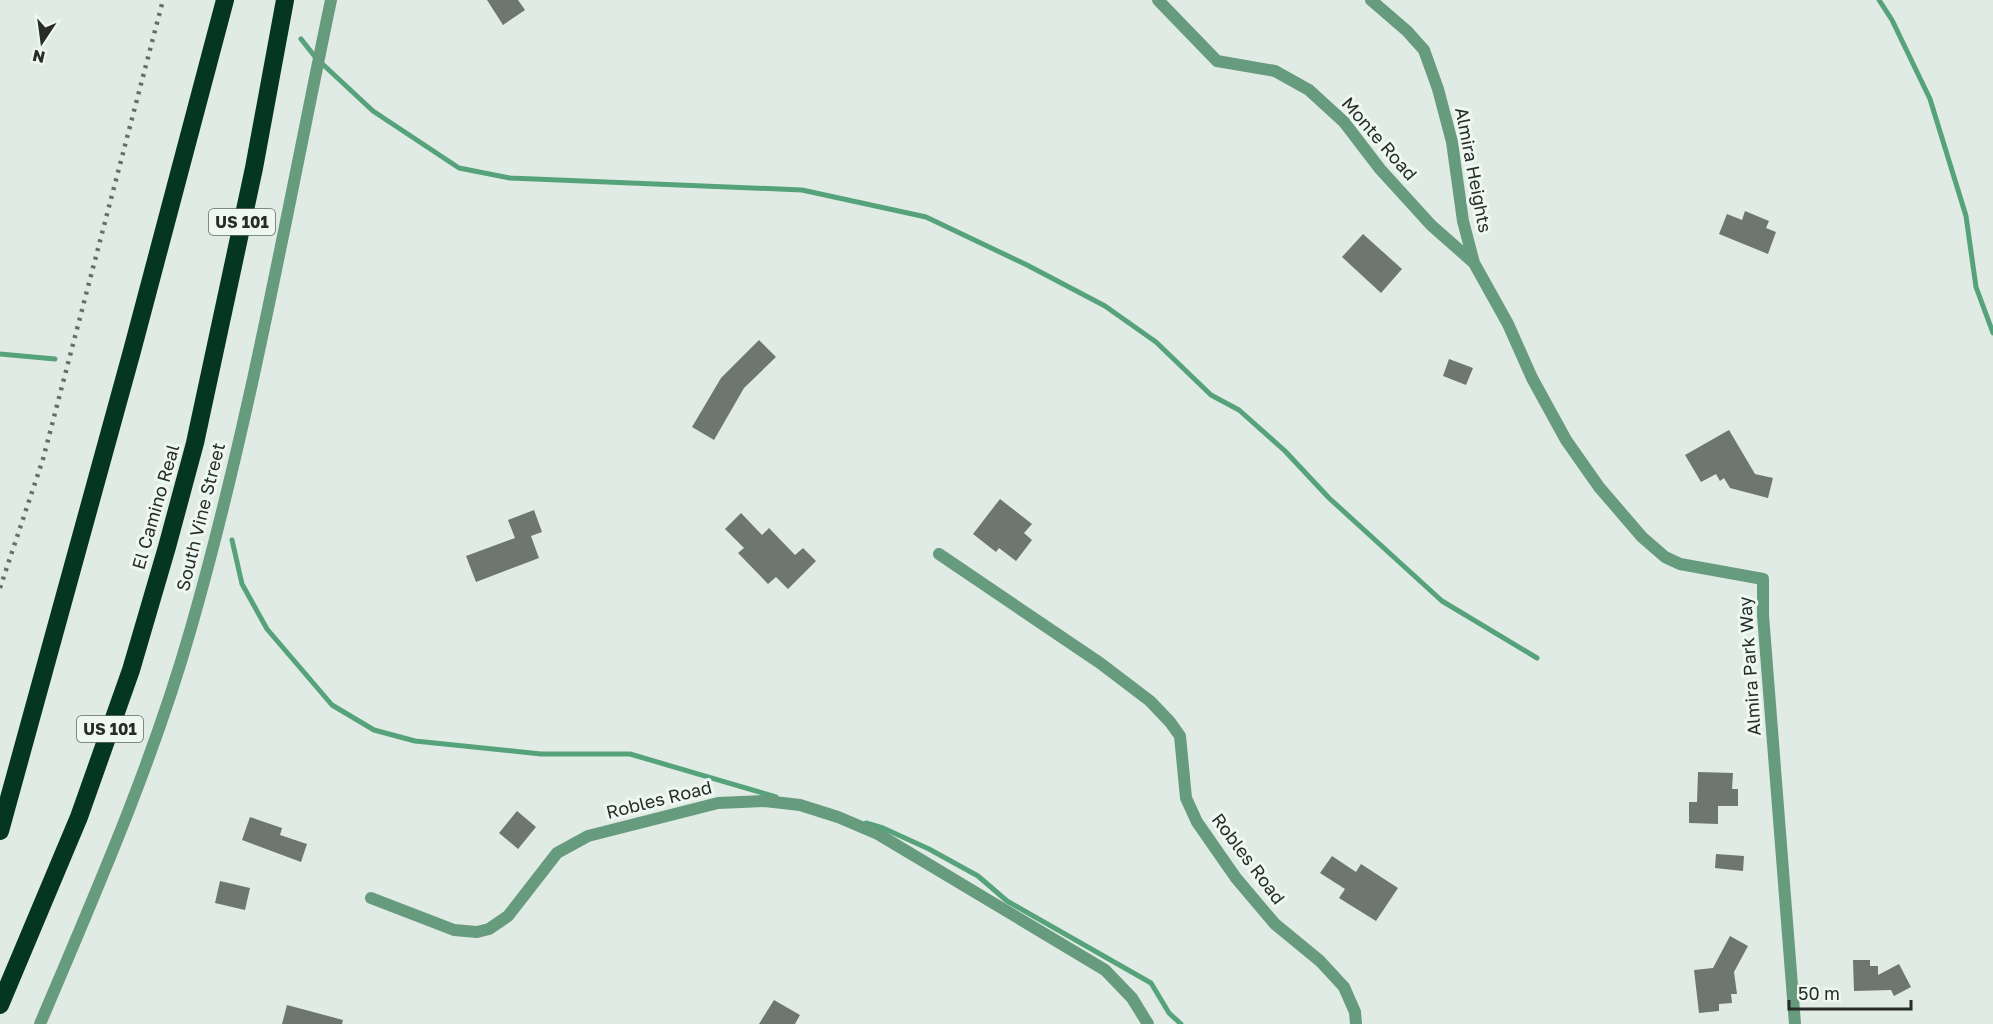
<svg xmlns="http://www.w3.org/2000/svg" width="1993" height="1024" font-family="'Golos Text',sans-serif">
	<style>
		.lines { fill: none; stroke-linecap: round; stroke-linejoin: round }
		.stream { stroke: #56a37b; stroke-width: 5 }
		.building { fill: #6d7670 }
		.minor { stroke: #679b7e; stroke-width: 12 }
		.tertiary { stroke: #679b7e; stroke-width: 12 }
		.motorway { stroke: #053621; stroke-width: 18 }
		.rail { stroke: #676e69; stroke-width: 4.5; stroke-dasharray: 3 6; stroke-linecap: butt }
		.labels { text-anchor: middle; stroke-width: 6; stroke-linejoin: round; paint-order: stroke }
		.shield { fill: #eef8f2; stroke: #636965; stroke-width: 1.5 }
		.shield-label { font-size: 16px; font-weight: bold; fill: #282c29 }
		.street-label { font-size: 18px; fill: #282c29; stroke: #eef8f2 }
	</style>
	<rect width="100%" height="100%" fill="#e1ebe5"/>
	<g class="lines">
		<!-- stream -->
		<path class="stream" d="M1879,0L1892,20L1930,99L1966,216L1976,287L1993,333
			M301,39L316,58L373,111L459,168L510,178L802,190L926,217L1027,265L1105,306L1156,342L1211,395L1239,410L1285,451L1329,498L1442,601L1537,658
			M0,354L55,359
			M232,540L242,584L267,629L332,705L374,730L415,741L541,754H630L776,797
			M866,823L883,828L929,849L978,876L1007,901L1151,983L1169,1013L1181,1024"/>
	</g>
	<!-- building -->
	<path class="building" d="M487,0H518L525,10L503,25Z
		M1745,211L1769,221L1766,228L1776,232L1768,254L1719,234L1727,214L1742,220Z
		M1363,234L1402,269L1381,293L1342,257Z
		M759,340L776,357L744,388L714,440L692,427L721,378Z
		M1449,359L1473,368L1466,385L1443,376Z
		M1729,430L1755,474L1773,478L1768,498L1730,488L1724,478L1720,481L1716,474L1701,482L1685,455Z
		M1000,499L1032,524L1024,533L1032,540L1016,561L999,548L996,552L973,534Z
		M534,510L542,532L531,536L539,558L476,582L466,556L515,538L508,520Z
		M741,513L762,535L769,528L795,555L803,548L816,561L788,589L776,577L768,584L738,553L744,548L725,529Z
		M1698,772L1733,773L1732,789H1738V806H1718V824L1689,823V802H1697Z
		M517,811L536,827L518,849L499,833Z
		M250,817L282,828L280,835L307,844L301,862L242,840Z
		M1716,854L1744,856L1743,871L1715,868Z
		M1332,856L1356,872L1361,864L1398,888L1376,921L1339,898L1345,889L1320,873Z
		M220,881L250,888L245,910L215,903Z
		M1730,936L1748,946L1734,972L1737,994H1731L1732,1003L1719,1004V1011L1699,1013L1694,970L1713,968Z
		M1853,960H1870V966H1878V975L1899,964L1911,987L1894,996L1891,990L1854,991Z
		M774,1000L800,1015L795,1024H759Z
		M287,1005L343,1020L342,1024H282Z"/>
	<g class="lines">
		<!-- minor -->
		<path class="minor" d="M1158,0L1217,61L1275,71L1309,90L1344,122L1380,169L1431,225L1474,263
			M1371,0L1407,31L1424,50L1438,89L1452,142L1463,221L1474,263L1508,324L1532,378L1566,440L1599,487L1642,537L1665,557L1680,564L1763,579V615L1795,1024
			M939,554L1100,663L1150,701L1170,722L1180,736L1186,798L1197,822L1236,878L1275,924L1320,961L1344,987L1355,1012L1356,1024
			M371,898L454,930L477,932L489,929L508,916L557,853L588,836L718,803L765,801L800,805L838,817L878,834L1105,970L1132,998L1148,1024"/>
		<!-- tertiary -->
		<path class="tertiary" d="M40,1024C95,894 152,765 191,628C250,422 287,210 331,0"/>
		<!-- motorway -->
		<path class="motorway" d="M0,831L132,351L225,0
			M0,1005L79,817L131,670L167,547L195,443L254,168L285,0"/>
		<!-- rail -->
		<path class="rail" d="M0,588L43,459L163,0"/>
	</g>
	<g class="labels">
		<!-- shield labels -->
		<g class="shield">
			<rect x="209" y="209" width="66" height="26" rx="4.5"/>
			<rect x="77" y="716" width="66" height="26" rx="4.5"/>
		</g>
		<g class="shield-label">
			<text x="242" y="228">US 101</text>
			<text x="110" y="735">US 101</text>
		</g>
		<!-- street labels -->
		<g class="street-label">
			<text transform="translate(1379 139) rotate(49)" y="6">Monte Road</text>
			<text transform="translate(1473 170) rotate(79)" y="6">Almira Heights</text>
			<text transform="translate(156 507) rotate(-74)" y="6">El Camino Real</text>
			<text transform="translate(201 517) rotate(-76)" y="6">South Vine Street</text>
			<text transform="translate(1750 666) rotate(-94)" y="6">Almira Park Way</text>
			<text transform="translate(659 800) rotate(-14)" y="6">Robles Road</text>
			<text transform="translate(1248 859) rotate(53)" y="6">Robles Road</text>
		</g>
	</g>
	<!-- north arrow -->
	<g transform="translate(42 42) rotate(193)" stroke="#eef8f2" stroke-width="4.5" paint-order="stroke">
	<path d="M0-4.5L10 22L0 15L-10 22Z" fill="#282c29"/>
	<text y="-9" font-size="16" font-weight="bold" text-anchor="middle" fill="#282c29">N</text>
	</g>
	<!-- scale -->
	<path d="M1789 1000v9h122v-9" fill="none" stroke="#282c29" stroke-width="3"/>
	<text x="1798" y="1000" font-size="18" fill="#282c29" stroke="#eef8f2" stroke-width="4.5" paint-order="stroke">50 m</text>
</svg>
